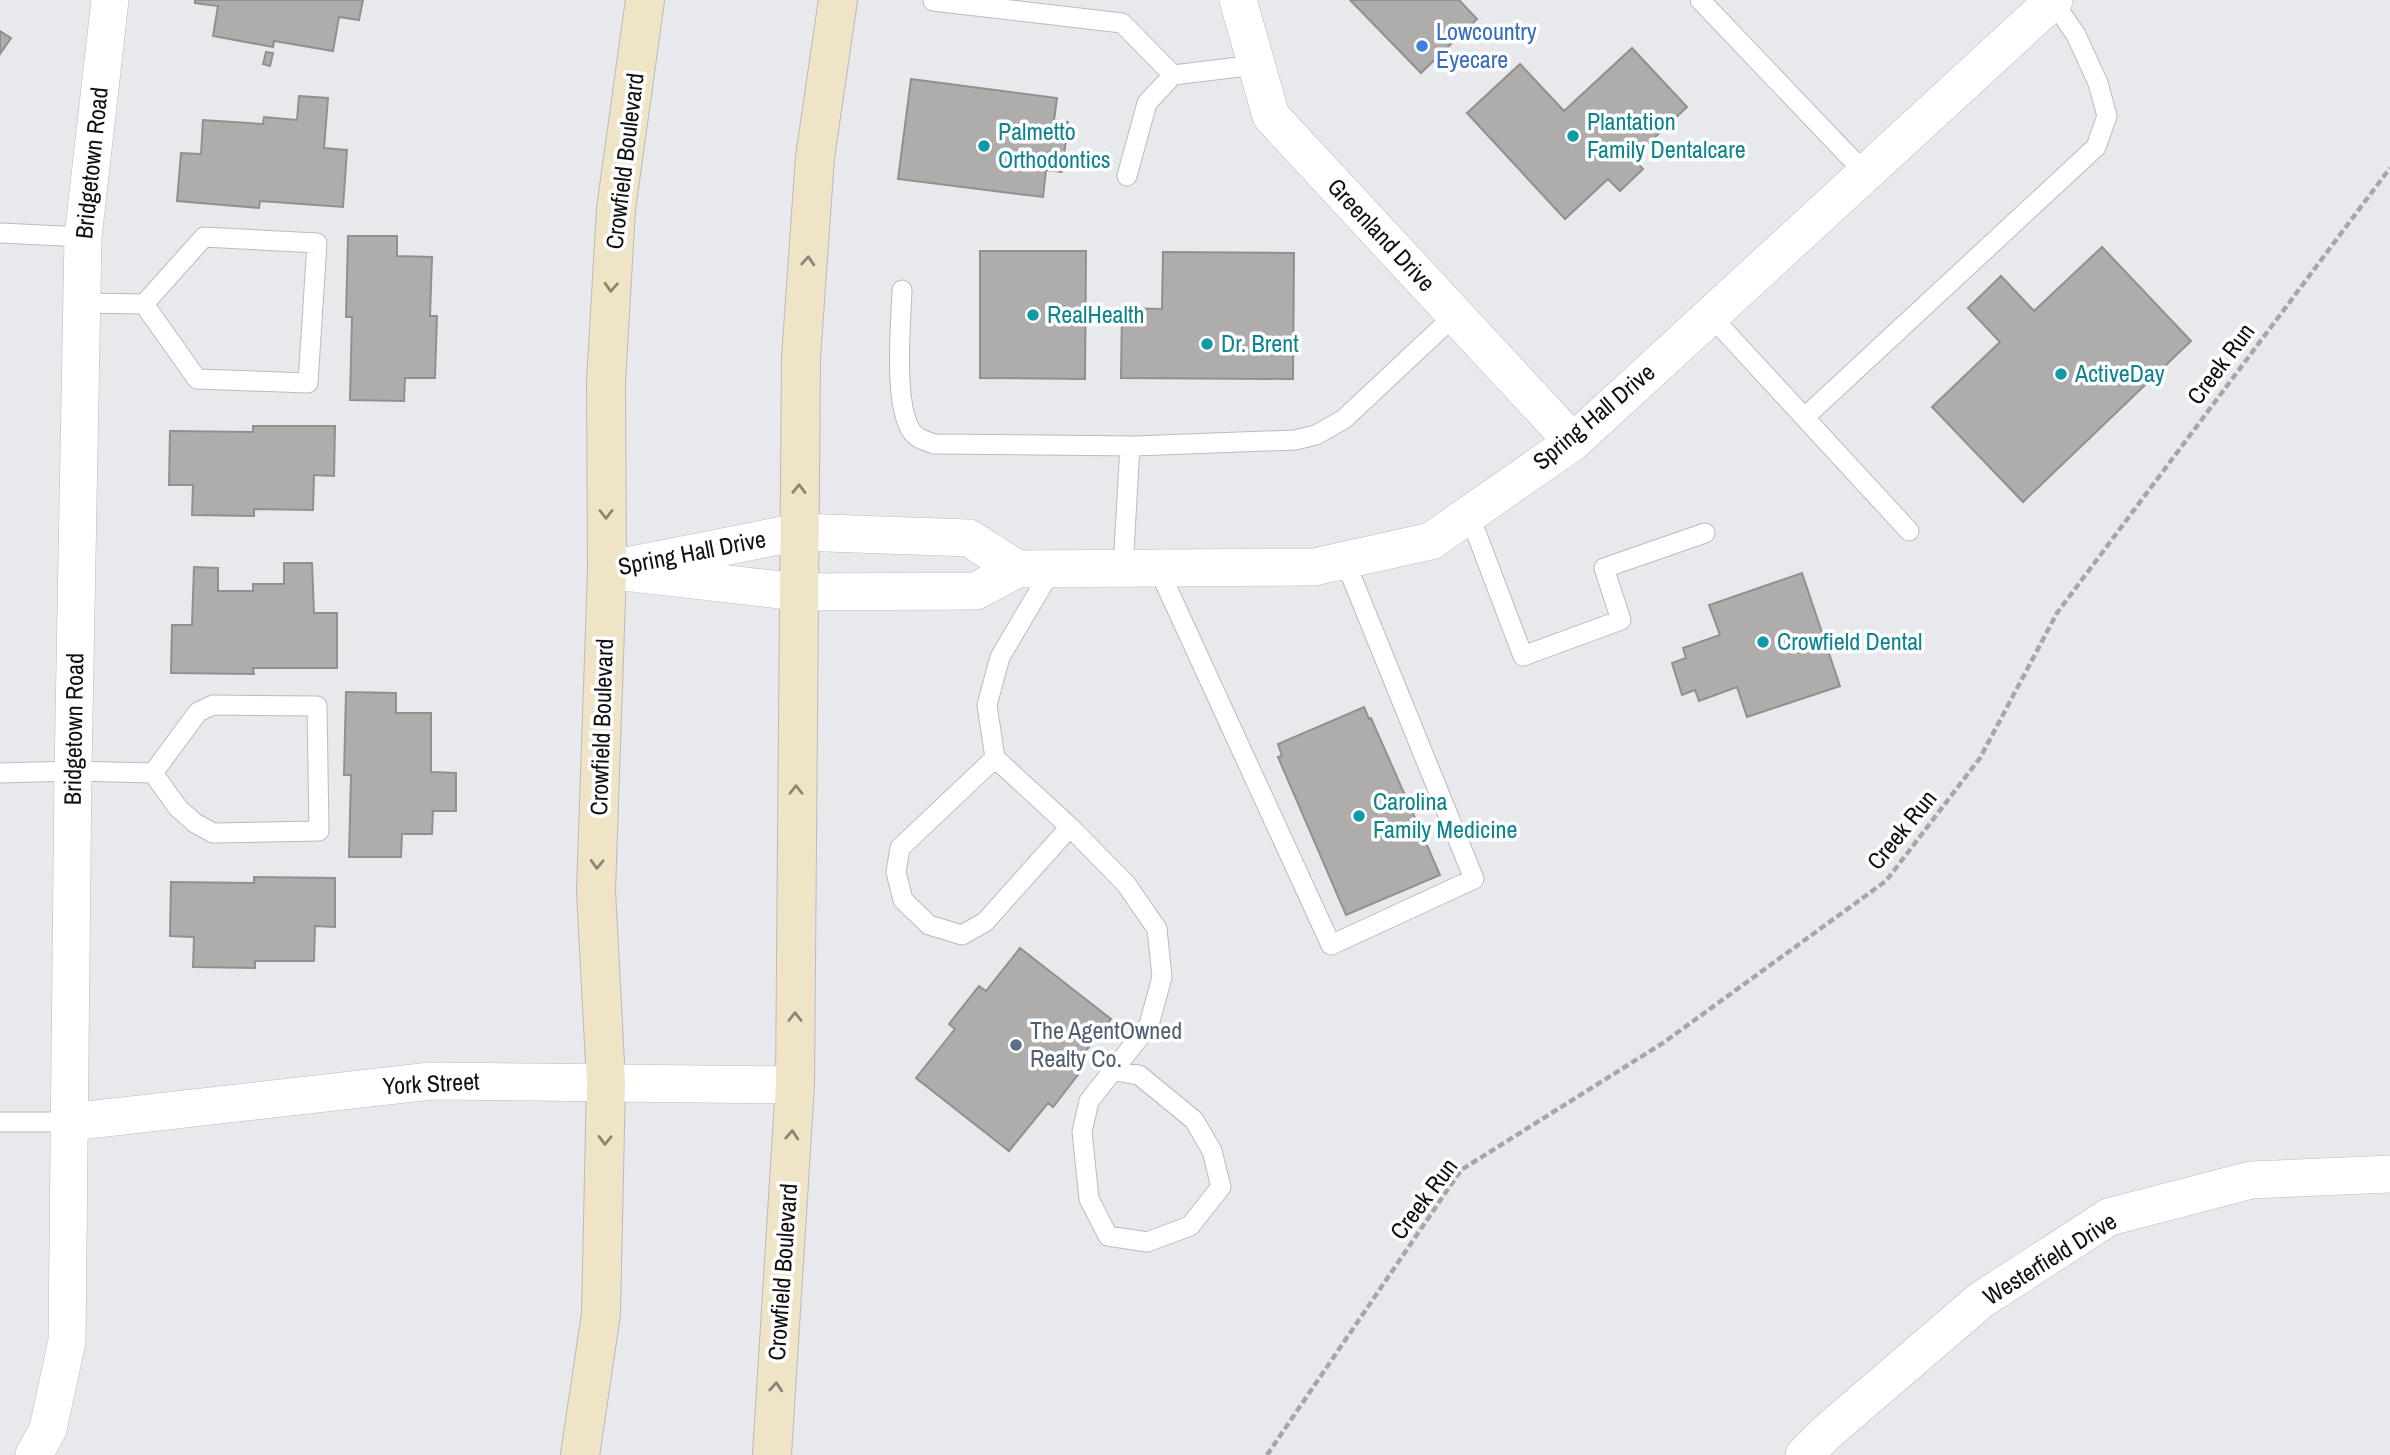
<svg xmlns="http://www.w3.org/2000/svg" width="2390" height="1455" font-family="'Archivo Narrow',sans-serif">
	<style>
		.building { fill: #afadab; stroke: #92908e; stroke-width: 2 }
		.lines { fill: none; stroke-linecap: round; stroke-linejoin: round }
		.lane-casing { stroke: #babbbd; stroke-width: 21 }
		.street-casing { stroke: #babbbd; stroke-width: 38 }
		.secondary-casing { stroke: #babbbd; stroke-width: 40 }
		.path { stroke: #a7a7aa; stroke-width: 4.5; stroke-dasharray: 7 3.5; stroke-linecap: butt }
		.lane { stroke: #fff; stroke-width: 19 }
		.street { stroke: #fff; stroke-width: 37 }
		.secondary { stroke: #f0e4c7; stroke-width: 38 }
		.oneway { stroke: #8b8575 }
		.shop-dot { fill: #3f7fe0; stroke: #fff; stroke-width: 2.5 }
		.culture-dot { fill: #0f9aa8; stroke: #fff; stroke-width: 2.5 }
		.service-dot { fill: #5c6f8a; stroke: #fff; stroke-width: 2.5 }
		.labels { text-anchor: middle; stroke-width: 7; stroke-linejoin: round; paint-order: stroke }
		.shop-label { font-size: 24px; fill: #366cbe; stroke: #fff; text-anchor: start }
		.culture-label { font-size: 24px; fill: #0d838f; stroke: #fff; text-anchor: start }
		.street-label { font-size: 24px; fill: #101011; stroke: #fff }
		.service-label { font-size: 24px; fill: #4e5e75; stroke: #fff; text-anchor: start }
	</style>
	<rect width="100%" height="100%" fill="#e8e9ec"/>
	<!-- building -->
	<path class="building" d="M195,0H363L359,20L339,17L333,51L274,41L273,47L213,36L218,6L195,3Z
		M1350,0H1459L1477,19L1421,73Z
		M0,31L11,38L0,54Z
		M1632,48L1687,107L1633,158L1643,169L1620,191L1608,179L1565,219L1467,113L1520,64L1564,111Z
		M266,52L273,53L270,66L263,64Z
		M911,79L1057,98L1054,120L1068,122L1062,172L1046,170L1043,197L898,179Z
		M299,96L328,98L324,148L347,150L343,207L260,201L259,208L177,201L181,153L201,154L203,120L263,124L264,117L297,120Z
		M348,236H397V256L432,257L430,316H437L435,378H405L404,401L350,400L352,317H346Z
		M2102,247L2191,341L2023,502L1932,407L2000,342L1968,308L2001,276L2034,311Z
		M980,251H1086L1085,379L980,378Z
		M1163,252L1294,253L1293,379L1121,378L1122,308L1162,309Z
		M253,426H335L334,476L314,475L313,510L254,509V516L192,515L193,485H169L170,431L253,432Z
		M284,563H312L314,613H337V668H253L254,674L171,673L172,625H192L194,567L218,568V591H253V584H284Z
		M1802,573L1840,686L1747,717L1737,687L1699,701L1695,690L1682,695L1672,663L1686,658L1683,648L1720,635L1709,605Z
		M346,692L396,693V713H431V772L456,773V811H433L432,834H402L401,857H349L351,775H344Z
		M1364,707L1369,719L1371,718L1440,875L1346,915L1278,757L1282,756L1278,744Z
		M254,877L335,878V927L315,926L314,961H255V968L193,967L194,937L170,936L171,882L254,883Z
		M1020,948L1111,1019L1077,1062L1084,1067L1053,1107L1048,1103L1009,1151L916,1078L955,1029L949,1024L979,986L986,991Z"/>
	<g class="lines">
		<!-- lane casing -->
		<g class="lane-casing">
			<path id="lane" d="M1700,0L1865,173
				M933,1L1122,23L1173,75L1256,65
				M1127,176L1147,103L1173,75
				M0,233L83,237
				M902,290C901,322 892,414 915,435C920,440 928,442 935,444L1135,446L1295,440L1316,435L1344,419L1455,315
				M82,303L144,304L197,379L308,383L317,243L204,237L144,304
				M1710,315L1909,531
				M1805,417L2096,147L2107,116L2098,83L2076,35L2053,1
				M1469,514L1523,656L1621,620L1604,568L1705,533
				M1123,568L1130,446
				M1158,568L1331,945L1474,879L1345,561
				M1052,569L1000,657L987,705L995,758L1070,827L1126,884L1157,929L1162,977L1149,1025L1089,1101L1082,1132L1089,1199L1108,1236L1147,1242L1190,1226L1221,1187L1212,1151L1194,1120L1139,1075L1115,1071
				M995,758L900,848L896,872L903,900L929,925L962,935L985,922L1070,827
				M0,773L73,771L153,773L178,808L195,823L213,833L319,831L317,706L213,705L198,712L153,773
				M0,1122H70"/>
		</g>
		<!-- street casing -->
		<g class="street-casing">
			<path id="street" d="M1238,0L1271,116L1573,442
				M798,532L969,538L1017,569L976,591L797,592L607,570Z
				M1017,569L1314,567L1431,541L1573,442L2054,0
				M70,1122L431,1081L795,1085
				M34,1455L48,1429L67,1341L73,771L83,237L110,0
				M1804,1455L1826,1433L1981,1300L2109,1217L2251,1180L2390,1174"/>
		</g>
		<!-- secondary casing -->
		<g class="secondary-casing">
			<path id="secondary" d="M580,1455L601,1314L606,1082L596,891L607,570L606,382L616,209L645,0
				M772,1455L795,1085L801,358L815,157L838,0"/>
		</g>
		<!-- path -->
		<path class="path" d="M1267,1455L1461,1170L1663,1043L1886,881L1980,758L2057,613L2390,168"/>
		<!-- lane -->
		<use href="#lane" class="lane"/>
		<!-- street -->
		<use href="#street" class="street"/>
		<!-- secondary -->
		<use href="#secondary" class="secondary"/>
	</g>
	<!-- one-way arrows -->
	<defs><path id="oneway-chevron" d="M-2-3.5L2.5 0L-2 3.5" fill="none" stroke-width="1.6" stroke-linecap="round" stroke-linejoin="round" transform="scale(1.75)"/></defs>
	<g class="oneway">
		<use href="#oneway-chevron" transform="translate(808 261) rotate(-86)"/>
		<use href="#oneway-chevron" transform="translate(611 287) rotate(93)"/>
		<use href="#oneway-chevron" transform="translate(799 489) rotate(-89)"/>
		<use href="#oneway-chevron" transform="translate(606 514) rotate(90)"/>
		<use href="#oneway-chevron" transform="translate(796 790) rotate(-90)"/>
		<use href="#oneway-chevron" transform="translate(597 864) rotate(92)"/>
		<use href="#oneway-chevron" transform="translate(795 1017) rotate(-90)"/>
		<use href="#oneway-chevron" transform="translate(792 1135) rotate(-86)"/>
		<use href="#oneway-chevron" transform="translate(605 1140) rotate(91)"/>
		<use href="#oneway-chevron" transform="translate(776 1387) rotate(-86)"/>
	</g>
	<!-- markers -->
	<circle class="shop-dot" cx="1422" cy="46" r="7"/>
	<g class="culture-dot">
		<circle cx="1573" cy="136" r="7"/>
		<circle cx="984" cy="146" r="7"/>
		<circle cx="1033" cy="315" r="7"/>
		<circle cx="1207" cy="344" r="7"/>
		<circle cx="2061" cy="374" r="7"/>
		<circle cx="1763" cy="642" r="7"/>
		<circle cx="1359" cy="816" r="7"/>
	</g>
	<circle class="service-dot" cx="1016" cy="1045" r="7"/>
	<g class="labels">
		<!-- shop labels -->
		<g class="shop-label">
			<text x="1436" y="40">Lowcountry<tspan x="1436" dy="28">Eyecare</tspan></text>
		</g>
		<!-- culture labels -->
		<g class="culture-label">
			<text x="1587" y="130">Plantation<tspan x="1587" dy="28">Family Dentalcare</tspan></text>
			<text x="998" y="140">Palmetto<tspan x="998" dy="28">Orthodontics</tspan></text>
			<text x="1047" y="323">RealHealth</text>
			<text x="1221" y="352">Dr. Brent</text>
			<text x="2075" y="382">ActiveDay</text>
			<text x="1777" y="650">Crowfield Dental</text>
			<text x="1373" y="810">Carolina<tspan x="1373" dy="28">Family Medicine</tspan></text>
		</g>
		<!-- street labels -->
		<g class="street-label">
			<text transform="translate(625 161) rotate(-83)" y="8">Crowfield Boulevard</text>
			<text transform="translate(92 163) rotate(-84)" y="8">Bridgetown Road</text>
			<text transform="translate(1381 235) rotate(47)" y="8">Greenland Drive</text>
			<text transform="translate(2221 364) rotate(-53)" y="8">Creek Run</text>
			<text transform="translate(1594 417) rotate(-40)" y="8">Spring Hall Drive</text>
			<text transform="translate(692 553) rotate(-11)" y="8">Spring Hall Drive</text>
			<text transform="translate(602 727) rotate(-88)" y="8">Crowfield Boulevard</text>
			<text transform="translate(74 729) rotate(-89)" y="8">Bridgetown Road</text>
			<text transform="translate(1902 830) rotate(-51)" y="8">Creek Run</text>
			<text transform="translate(431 1084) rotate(-3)" y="8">York Street</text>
			<text transform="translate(1424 1199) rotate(-53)" y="8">Creek Run</text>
			<text transform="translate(2050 1259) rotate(-32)" y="8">Westerfield Drive</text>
			<text transform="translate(783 1272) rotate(-86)" y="8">Crowfield Boulevard</text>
		</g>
		<!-- service labels -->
		<g class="service-label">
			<text x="1030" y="1039">The AgentOwned<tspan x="1030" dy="28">Realty Co.</tspan></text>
		</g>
	</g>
</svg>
